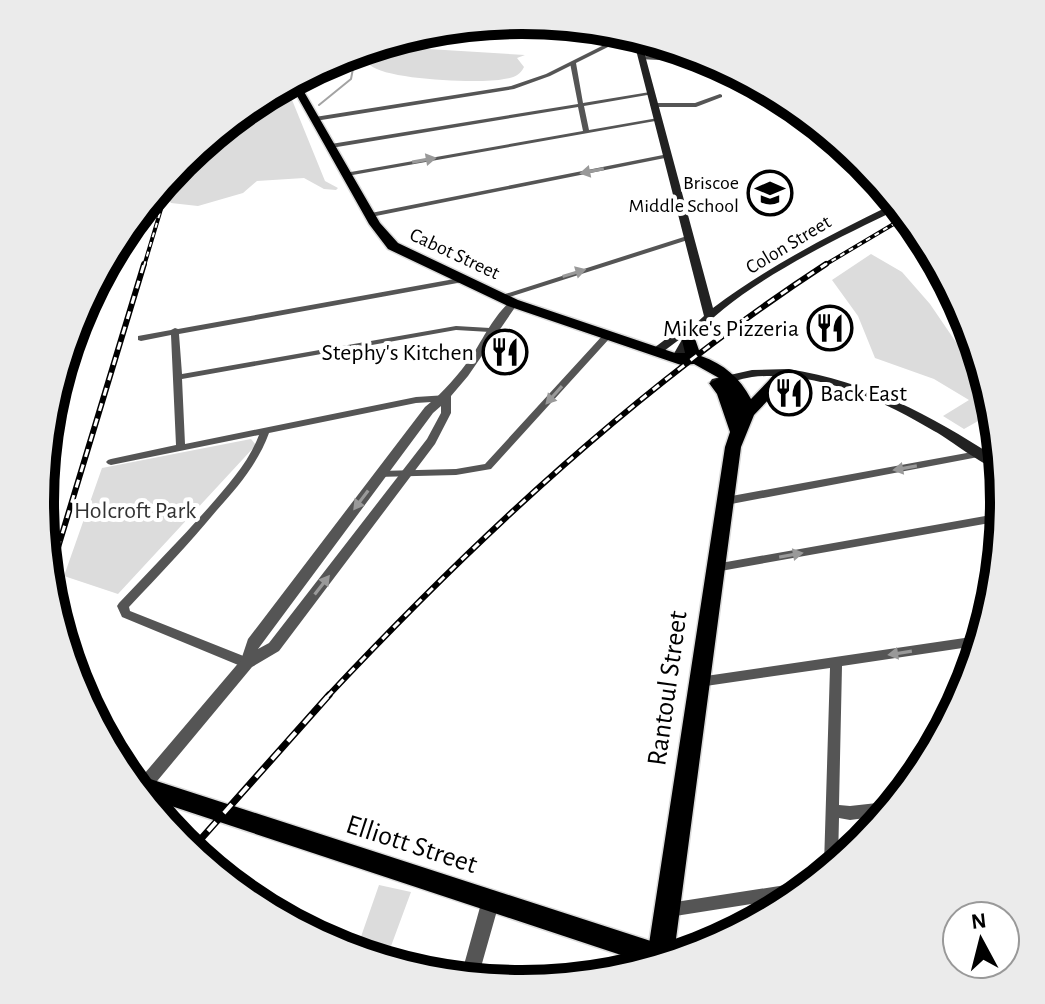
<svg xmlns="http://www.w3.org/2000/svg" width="1045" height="1004" font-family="'Alegreya Sans',sans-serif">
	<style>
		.green { fill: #dcdcdc }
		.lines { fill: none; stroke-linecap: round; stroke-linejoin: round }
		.stream { stroke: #a3a3a3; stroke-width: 2 }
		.primary-casing { stroke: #dbdbdb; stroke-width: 3 }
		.trunk-casing { stroke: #dbdbdb; stroke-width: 3 }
		.minor { fill: #555; fill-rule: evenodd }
		.tertiary { fill: #555; fill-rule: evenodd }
		.secondary { fill: #222; fill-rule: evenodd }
		.primary { fill: #000; fill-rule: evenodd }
		.trunk { fill: #000; fill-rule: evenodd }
		.rail-far2-casing { stroke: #000; stroke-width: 4 }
		.rail-far1-casing { stroke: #000; stroke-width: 6 }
		.rail-casing { stroke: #000; stroke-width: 7 }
		.rail-far2 { stroke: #fff; stroke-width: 2; stroke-dasharray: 5; stroke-linecap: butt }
		.rail-far1 { stroke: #fff; stroke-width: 3; stroke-dasharray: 8; stroke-linecap: butt }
		.rail { stroke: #fff; stroke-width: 4; stroke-dasharray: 12; stroke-linecap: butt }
		.oneway { fill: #999 }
		.labels { text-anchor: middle; stroke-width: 8; stroke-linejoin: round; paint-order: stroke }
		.far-poi-label { font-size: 20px; fill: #000; stroke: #fff; text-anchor: end }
		.far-street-label { font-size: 20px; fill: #000; stroke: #fff }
		.poi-label { font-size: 24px; fill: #000; stroke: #fff; text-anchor: end }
		.park-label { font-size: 24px; fill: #333; stroke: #fff }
		.near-street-label { font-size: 28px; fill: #000; stroke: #fff }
		.rim { fill: none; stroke: #000; stroke-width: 10 }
	</style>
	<rect width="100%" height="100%" fill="#fff"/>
	<!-- green -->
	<path class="green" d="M412,48L525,55L517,58L524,67C520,75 514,78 504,79C482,84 386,80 370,65L371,59L387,51Z
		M288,90L325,181L338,188L336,190L324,189L304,178L257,181L243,193L198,206L171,203L168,199L172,180L179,175L183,160Z
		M871,254L902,272L930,304L979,376L987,416L964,429L943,416L969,400L934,379L875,358L858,316L832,280Z
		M251,439L256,445L118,594L64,576L102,468Z
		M379,885L411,892L387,957L356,951Z"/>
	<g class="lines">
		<!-- stream -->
		<path class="stream" d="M319,105L351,79L356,53
			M177,181L187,176"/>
		<!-- primary casing -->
		<g class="primary-casing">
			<path id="primary" d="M144,777L660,944L668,948L671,954L639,961L153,800L139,779Z"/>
		</g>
		<!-- trunk casing -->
		<g class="trunk-casing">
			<path id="trunk" d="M299,83L380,223L398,243L518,300L675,353H685L681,336L683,333H693L701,356C724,364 740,378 751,399L774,375H786L788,379L754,415L741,447L674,954L647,959V957L725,447L730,432L717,394L709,383L719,378L694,364L681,365L508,306L388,249L369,224L292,87Z"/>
		</g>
		<!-- minor -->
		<path class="minor" d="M641,56L678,57L721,66L726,69L678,61L639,59V57Z
			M573,61L576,63L583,103L650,92L653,94L584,106L589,130L658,118L661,120L347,176L345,175V173L583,131L578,107L331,148L328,146L331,144L578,104L570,63Z
			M720,94L722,95V97L696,107H653L650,105L653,103H695Z
			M668,154L671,156L670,157L371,217L368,215L371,213Z
			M842,163H846L872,174L876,180L842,165Z
			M687,236L694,238L503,299H500L496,297Z
			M460,278H463V282L179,334L182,374L456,326L490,328L494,330L490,332L456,330L182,379L185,444L416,397L447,395L451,398L447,401L416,403L269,433C258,463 238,487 217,510C189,544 159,575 129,607L130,611L251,659L253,663L251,667L247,668L243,667L122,617L117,606L119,603C149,571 180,540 209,507C228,485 249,462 259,435L111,465L108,464L106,462L108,460L111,459L176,445L171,335L141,341L138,340V336L171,330L175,328L178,329Z
			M606,334L609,335V339L491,469L456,475L377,477L375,475L380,471L456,469L485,464L603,335Z
			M994,448V454L726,505L721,501L726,497Z
			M1002,513L1001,521L715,572L711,571L710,568L711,565L715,564Z
			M978,636L976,646L842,666L839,805L850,806L886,802L889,804L881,816L850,820L839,818L838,860L825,868L824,865L830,668L699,687L695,686L693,682L695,678L699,677Z
			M792,884L797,887L777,900L669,917L664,915L662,910L664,905L669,903Z"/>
		<!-- tertiary -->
		<path class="tertiary" d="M616,39L622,40L550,76L514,89L315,121L311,119L315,117L511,86L546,74Z
			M513,300L518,303L468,376L451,396V413L435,444L279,651L252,667L148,792L139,780L241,660L248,639L425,407C444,392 458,375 472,356C483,339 497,310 513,300ZM441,406V413L427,439L269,643L258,649L433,413Z
			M491,891L497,894L500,900L479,974L462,972L482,900L485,894Z"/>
		<!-- secondary -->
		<path class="secondary" d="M617,39L642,44L713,308C768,267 829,235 891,205L896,210C838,238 733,288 694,338C689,344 686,353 682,360L678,361L672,357L684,336L660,354L656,355L650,351L683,326L692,327L704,316L635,46L615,42Z
			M789,369C868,382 929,414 995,457L998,469C981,465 951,440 934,431C881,399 815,370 752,377C740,379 728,383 716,386L710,382L712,379L752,370Z"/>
		<!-- primary -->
		<use href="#primary" class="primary"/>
		<!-- trunk -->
		<use href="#trunk" class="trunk"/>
		<!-- rail-far2 casing -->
		<g class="rail-far2-casing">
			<path id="rail-far2" d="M144,266L170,179
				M823,266L902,219"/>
		</g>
		<!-- rail-far1 casing -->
		<g class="rail-far1-casing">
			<path id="rail-far1" d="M53,564L144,264
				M327,697C478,536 640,385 826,264"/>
		</g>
		<!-- rail casing -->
		<g class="rail-casing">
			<path id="rail" d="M192,849L329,695"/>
		</g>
		<!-- rail-far2 -->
		<use href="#rail-far2" class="rail-far2"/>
		<!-- rail-far1 -->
		<use href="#rail-far1" class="rail-far1"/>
		<!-- rail -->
		<use href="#rail" class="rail"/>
	</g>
	<!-- one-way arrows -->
	<defs><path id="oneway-solid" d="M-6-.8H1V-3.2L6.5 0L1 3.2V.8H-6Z" transform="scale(2)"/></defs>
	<g class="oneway">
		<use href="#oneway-solid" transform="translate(424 160) rotate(-10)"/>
		<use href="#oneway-solid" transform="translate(592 171) rotate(169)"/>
		<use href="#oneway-solid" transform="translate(574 273) rotate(-17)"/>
		<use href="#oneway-solid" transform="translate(554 395) rotate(132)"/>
		<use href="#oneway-solid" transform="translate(905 468) rotate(170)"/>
		<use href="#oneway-solid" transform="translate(361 500) rotate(127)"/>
		<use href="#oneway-solid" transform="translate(791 555) rotate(-10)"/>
		<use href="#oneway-solid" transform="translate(322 585) rotate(-52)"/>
		<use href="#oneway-solid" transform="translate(900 653) rotate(171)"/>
	</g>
	<!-- icons -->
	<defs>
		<g id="school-ring" transform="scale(2.3)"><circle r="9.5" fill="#fff" stroke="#000" stroke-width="1.5"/><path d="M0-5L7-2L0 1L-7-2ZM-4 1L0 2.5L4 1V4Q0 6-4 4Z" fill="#000"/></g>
		<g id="restaurant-ring" transform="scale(2.3)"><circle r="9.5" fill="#fff" stroke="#000" stroke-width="1.5"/><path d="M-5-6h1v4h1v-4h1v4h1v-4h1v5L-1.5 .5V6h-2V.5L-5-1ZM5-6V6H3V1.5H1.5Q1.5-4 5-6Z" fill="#000"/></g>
	</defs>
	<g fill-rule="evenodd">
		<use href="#school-ring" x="770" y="193"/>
		<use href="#restaurant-ring" x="830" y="328"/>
		<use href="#restaurant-ring" x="505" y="352"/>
		<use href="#restaurant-ring" x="789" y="393"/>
	</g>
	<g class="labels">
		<!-- far-poi labels -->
		<g class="far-poi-label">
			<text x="739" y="189">Briscoe<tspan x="739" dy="23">Middle School</tspan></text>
		</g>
		<!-- far-street labels -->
		<g class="far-street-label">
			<text transform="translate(788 244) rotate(-31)" y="7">Colon Street</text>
			<text transform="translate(455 253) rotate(25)" y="7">Cabot Street</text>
		</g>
		<!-- poi labels -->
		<g class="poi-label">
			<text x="799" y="336">Mike's Pizzeria</text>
			<text x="474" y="360">Stephy's Kitchen</text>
			<text x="820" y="401" text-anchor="start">Back East</text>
		</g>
		<!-- park labels -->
		<g class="park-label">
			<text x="135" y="518">Holcroft Park</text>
		</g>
		<!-- near-street labels -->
		<g class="near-street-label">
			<text transform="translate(666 688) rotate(-82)" y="10">Rantoul Street</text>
			<text transform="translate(412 843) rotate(18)" y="10">Elliott Street</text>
		</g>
	</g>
	<!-- crop -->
	<path d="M0 0H1045V1004H0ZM54 502a468 468 0 1 1 936 0a468 468 0 1 1-936 0Z" fill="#ebebeb" fill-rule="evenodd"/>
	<path class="rim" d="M54 502a468 468 0 1 1 936 0a468 468 0 1 1-936 0Z"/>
	<!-- north arrow -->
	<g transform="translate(981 940) rotate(353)"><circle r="38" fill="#ffffff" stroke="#999999" stroke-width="2"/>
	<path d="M0-6L14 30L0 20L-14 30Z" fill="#000000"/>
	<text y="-12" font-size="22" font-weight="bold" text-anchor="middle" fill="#000000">N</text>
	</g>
</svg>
